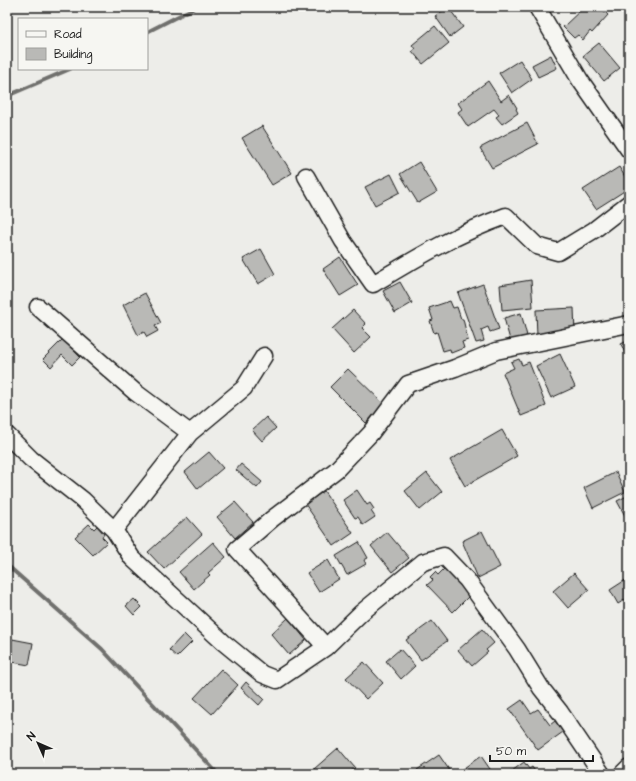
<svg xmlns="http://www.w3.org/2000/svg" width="636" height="781" font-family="'Architects Daughter',sans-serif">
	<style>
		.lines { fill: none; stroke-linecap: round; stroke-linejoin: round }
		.stream { stroke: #6f6f6d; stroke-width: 4 }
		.building { fill: #b9b9b6; stroke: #1c1c1c }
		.minor-casing { stroke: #1c1c1c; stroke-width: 19 }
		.minor { stroke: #f6f6f2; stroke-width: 16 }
	</style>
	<rect width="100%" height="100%" fill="#edede9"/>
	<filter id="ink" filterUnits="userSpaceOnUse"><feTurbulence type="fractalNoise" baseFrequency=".025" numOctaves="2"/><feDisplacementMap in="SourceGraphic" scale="8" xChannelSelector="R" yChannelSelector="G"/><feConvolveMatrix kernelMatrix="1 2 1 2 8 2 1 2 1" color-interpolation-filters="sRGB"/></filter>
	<g filter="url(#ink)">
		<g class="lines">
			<!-- stream -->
			<path class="stream" d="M147,32L196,7
				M7,96L70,69
				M7,565L102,649L218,774"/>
		</g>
		<!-- building -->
		<path class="building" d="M448,7L463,27L450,37L435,16Z
			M584,7H600L608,15L592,33L590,31L583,40L578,35L574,38L563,27Z
			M435,26L449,43L423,64L412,51L415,49L412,45Z
			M599,43L620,68L604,81L583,56Z
			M551,55L557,68L538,77L532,65Z
			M520,60L532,79L512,93L499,73Z
			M488,81L501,101L509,95L517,108L516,109L518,113L502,124L496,117L499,115L494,109L468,127L458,112L462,109L458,103Z
			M527,123L538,144L492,168L480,148Z
			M262,126L292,173L272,185L242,138Z
			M419,162L437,192L418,203L400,174Z
			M619,167L629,183V188L596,209L583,190Z
			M391,174L400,192L375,205L365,187Z
			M261,249L275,274L258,284L243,259Z
			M340,257L358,285L340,296L323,269Z
			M531,280L533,307L502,310L500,285Z
			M400,282L412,303L395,313L383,291Z
			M483,284L499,329L490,332L488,327L481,330L484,341L476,343L458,293Z
			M145,293L161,323L155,326L158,331L147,337L144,332L138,335L123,305Z
			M450,301L453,308L457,307L461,319H463L468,340L462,342L464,348L451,353L450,349L443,351L437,332L434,333L430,321L433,320L429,308Z
			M574,308L575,334L537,336L536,310Z
			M353,310L366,324L362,328L371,337L354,353L332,329Z
			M521,313L527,336L510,340L504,318Z
			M63,339L80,357L72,365L62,355L51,367L43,359Z
			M629,340V362L621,344Z
			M560,354L575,387L551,398L536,366Z
			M519,359L522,365L529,362L546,406L521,416L503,373L514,368L511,362Z
			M348,369L384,404L366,423L330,387Z
			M266,417L276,428L262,441L252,430Z
			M502,430L517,456L465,486L450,460Z
			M209,452L223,468L198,489L185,472Z
			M241,464L262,482L257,488L236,470Z
			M616,472L625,492L593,508L584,488Z
			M427,473L442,492L420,510L405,491Z
			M357,490L367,505L370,503L374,509L371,511L375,517L363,525L358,517L355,518L343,500Z
			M324,491L353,533L334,546L305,504Z
			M629,495V523L617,501Z
			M235,502L253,522L235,538L217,517Z
			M187,517L202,534L164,569L148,552Z
			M89,524L94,529L97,526L104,534L102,537L107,542L93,555L75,537Z
			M482,531L500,567L478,578L462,541Z
			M387,532L409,558L392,572L371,546Z
			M213,542L226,557L208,573L210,575L194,589L179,572Z
			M359,542L368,558L364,560L366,564L347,575L336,556Z
			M328,560L339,579L319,592L307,573Z
			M444,569L470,595L453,612L427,585L433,580L430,577L435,572L438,575Z
			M574,573L589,590L568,608L553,591Z
			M627,579L629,582V597L618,604L610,590Z
			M134,599L142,607L134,615L126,606Z
			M288,618L306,640L289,655L271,634Z
			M432,621L447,641L421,660L406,640Z
			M482,629L494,643L486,650L488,652L472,666L458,650Z
			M184,634L192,642L177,657L169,650Z
			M7,638L33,643L29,665L7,661Z
			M400,649L415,666L401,679L386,661Z
			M364,662L383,683L366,699L346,678Z
			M221,669L238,685L212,714L194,698Z
			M246,682L264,699L259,705L241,688Z
			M522,700L531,713L538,709L550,725L555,721L563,732L538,750L509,709Z
			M338,748L355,768L348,774H318L314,769Z
			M439,755L452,774H420L417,770Z
			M481,756L492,772L489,774H464L461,770Z
			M524,762L529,769L532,767L537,774H508Z"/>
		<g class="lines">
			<!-- minor casing -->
			<g class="minor-casing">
				<path id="minor" d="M537,7L580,80L629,150
					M306,176L343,241L373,284C418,257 456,234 506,216L537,246L558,252L594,230L629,203
					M38,307L135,392L190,433
					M7,435L31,459L83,500L114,530L132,558L223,642L262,674L277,680L326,647L361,613L423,562L444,556L467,580L517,649L541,688L560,712L602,774
					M114,530L190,433L244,388L264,356
					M326,647L237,549L272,519L336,470L371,433L408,384L455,368L496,351L629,324
					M622,774L629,767"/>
			</g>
			<!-- minor -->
			<use href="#minor" class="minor"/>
		</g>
	</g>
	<!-- margin -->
	<rect width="636" height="781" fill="none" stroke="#f6f6f2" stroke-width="24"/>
	<rect x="12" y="12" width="612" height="757" fill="none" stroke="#1c1c1c" stroke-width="1.5" filter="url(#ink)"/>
	<!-- legend -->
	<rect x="18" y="18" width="130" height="52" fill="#f6f6f2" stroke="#9f9f9c"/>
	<rect x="26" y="31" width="20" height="6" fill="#f6f6f2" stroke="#9f9f9c"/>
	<text x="54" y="38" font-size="12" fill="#1c1c1c">Road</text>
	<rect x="26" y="48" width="20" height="12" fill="#b9b9b6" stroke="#9f9f9c"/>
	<text x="54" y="58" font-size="12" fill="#1c1c1c">Building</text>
	<!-- north arrow -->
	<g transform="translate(38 743) rotate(315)" stroke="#f6f6f2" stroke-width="3" paint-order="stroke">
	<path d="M0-3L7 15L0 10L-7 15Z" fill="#1c1c1c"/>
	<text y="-6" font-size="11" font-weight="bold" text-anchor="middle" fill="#1c1c1c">N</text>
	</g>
	<!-- scale -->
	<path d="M490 755v6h103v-6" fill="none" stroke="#1c1c1c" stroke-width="2"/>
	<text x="496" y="755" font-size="12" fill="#1c1c1c" stroke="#f6f6f2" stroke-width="3" paint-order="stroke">50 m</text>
</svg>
